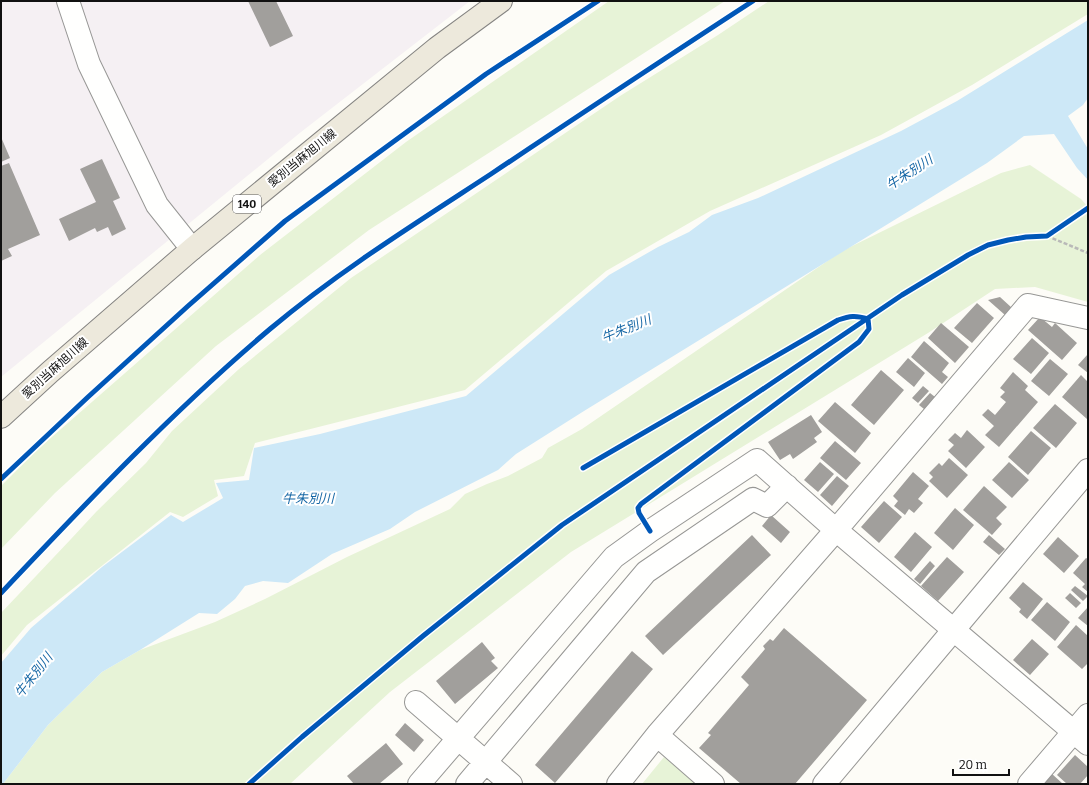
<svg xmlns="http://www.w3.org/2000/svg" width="1089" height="785" font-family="Bitter,'Noto Sans JP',serif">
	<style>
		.industrial { fill: #f5f0f3 }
		.green { fill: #e7f3d7 }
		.water { fill: #cde8f7 }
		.building { fill: #a19f9c }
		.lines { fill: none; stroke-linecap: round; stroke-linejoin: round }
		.minor-casing { stroke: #979795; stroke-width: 24 }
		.major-casing { stroke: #858482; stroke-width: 24 }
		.path { stroke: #b9b9b8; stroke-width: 2.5; stroke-dasharray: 4 2; stroke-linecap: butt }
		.minor { stroke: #fffffe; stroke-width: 22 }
		.major { stroke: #ede9dc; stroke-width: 22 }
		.cycleway-casing { stroke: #fff; stroke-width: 8 }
		.cycleway { stroke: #0057b8; stroke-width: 5 }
		.labels { text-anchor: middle; stroke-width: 4; stroke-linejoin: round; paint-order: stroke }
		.shield { fill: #fff; stroke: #585858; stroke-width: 1 }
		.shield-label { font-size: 11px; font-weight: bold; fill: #111 }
		.street-label { font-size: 12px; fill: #111; stroke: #fff }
		.water-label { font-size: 13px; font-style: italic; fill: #1768a6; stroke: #fff }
	</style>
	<rect width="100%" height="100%" fill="#fdfcf7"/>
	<!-- industrial -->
	<path class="industrial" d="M1,1H470L301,132L1,377Z"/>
	<!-- green -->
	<path class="green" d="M609,1H725L369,230L216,346L55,493L1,549V486L37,450L260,255L406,142Z
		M769,1H1088V14L972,85L881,135L710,211L606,271L465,390L255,443L244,476L214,480L218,496L183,517L170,512L27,625L1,656V613L71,539L96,512L146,463L172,431L239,369L351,278L620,96L718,35Z
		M1030,165L1081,199L1088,207V302L1035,287L995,289L928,333L571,552L390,692L290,784H3L48,725L102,672L140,650L215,622L265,599L347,557L450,509L465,494L487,484L508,476L542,458L548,448L582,429L842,251L1001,173Z
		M664,757L697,784H642Z"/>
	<!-- water -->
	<path class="water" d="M1088,20V98L1083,105L1068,116L1088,149V180L1077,168L1054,134L1024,136L987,163L584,411L516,454L498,470L415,512L390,529L332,554L288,583L263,581L245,586L235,599L217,614L199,613L140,650L102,672L48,725L3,784H1V663L31,628L102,567L171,515L183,522L223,498L216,483L249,480L254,448L320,434L466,396L609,275L658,247L689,232L712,215L758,198L901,131L957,101Z"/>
	<!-- building -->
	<path class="building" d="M248,1H276L293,36L270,47Z
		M1,137L10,158L1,162Z
		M102,159L120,198L113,201L126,229L112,236L108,227L97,232L95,228L69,241L59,219L96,202L80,169Z
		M9,163L40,235L8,249L12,256L1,261V166Z
		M1000,297L1012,308L1005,315L988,300Z
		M977,303L994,318L972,343L954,328Z
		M1040,317L1052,327L1055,323L1077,343L1062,360L1028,330Z
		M941,323L969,347L955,363L928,338Z
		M1032,338L1049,353L1031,374L1013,359Z
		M924,341L949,363L942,372L948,377L942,384L911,357Z
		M1088,354V373L1078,365Z
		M908,358L925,373L914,387L896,372Z
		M1050,359L1068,374L1049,396L1031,381Z
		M881,370L904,390L874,425L851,405Z
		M1013,372L1028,386L1025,390L1038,402L999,447L985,435L994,426L982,415L988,409L995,415L1006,402L1000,397L1005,392L1000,388Z
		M1081,375L1088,382L1087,419L1062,397Z
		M923,386L929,391L918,403L912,398Z
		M930,393L935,397L924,409L919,405Z
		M835,402L871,433L855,453L818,421Z
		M1055,404L1077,423L1056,448L1033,428Z
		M811,415L822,432L814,438L817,442L793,459L790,454L780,460L768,442Z
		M967,430L985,447L966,468L948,451L954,445L948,440L955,433L961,438Z
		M1031,431L1051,448L1028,475L1008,457Z
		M835,441L861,463L846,480L820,458Z
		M949,458L968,475L947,498L929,481L933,477L929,473L939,463L942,466Z
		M820,462L834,474L818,492L804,480Z
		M1009,462L1029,480L1012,498L992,480Z
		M913,472L929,486L918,499L923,503L914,513L909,509L905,515L894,506L898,501L893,496Z
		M837,476L849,486L832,506L820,495Z
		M984,486L1007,507L996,518L1002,524L992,535L963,510Z
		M884,501L902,517L879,543L861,527Z
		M955,508L974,525L953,550L934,533Z
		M771,515L790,532L781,543L762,526Z
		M915,532L932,547L911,572L894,557Z
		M752,535L771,555L663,655L645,636Z
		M989,535L1005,549L999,555L983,542Z
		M1058,537L1079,556L1064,573L1043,554Z
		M947,557L964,572L938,601L921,586Z
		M1086,558L1088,559V592L1082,587L1085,584L1073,573Z
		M930,561L935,566L920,584L914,579Z
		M1023,582L1043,599L1027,619L1019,612L1021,609L1009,598Z
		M1075,586L1088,596L1083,601L1071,590Z
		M1070,593L1081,603L1076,608L1065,598Z
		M1047,602L1070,622L1055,641L1031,620Z
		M1088,607V626L1078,618Z
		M1076,625L1088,636V663L1082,669L1057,647Z
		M784,628L867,700L795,784H741L699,748L711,735L708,733L749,685L741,677L765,649L763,646L770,639L773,641Z
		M1032,639L1049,654L1030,675L1013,660Z
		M482,642L495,658L491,661L498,668L455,704L436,681Z
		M632,651L653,669L555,783L535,765Z
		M405,723L424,740L414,752L395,735Z
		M386,743L403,764L379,784H354L347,776Z
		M1075,755L1088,767V775L1080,784H1067L1057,775Z
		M1051,773L1063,784H1047L1044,781Z"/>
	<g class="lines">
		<!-- minor casing -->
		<g class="minor-casing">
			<path id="minor" d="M68,1L89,64L157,205L192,249
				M416,702L511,784
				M657,735L713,784
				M419,784L614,557L650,531L757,460L836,530L1088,744
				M467,784L646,572L753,499L767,506L787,486
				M618,784L657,735L836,530L1028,305L1088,318
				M824,784L1088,470
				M1029,784L1088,715"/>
		</g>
		<!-- major casing -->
		<g class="major-casing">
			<path id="major" d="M1,417L50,372L192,249L437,48L501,1"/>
		</g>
		<!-- path -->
		<path class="path" d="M1047,236L1088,253"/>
		<!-- minor -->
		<use href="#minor" class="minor"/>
		<!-- major -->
		<use href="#major" class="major"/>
		<!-- cycleway casing -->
		<g class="cycleway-casing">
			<path id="cycleway" d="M583,468L838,320C850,316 855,315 868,319L869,329L859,342L641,504L638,508L639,513L650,531
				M1,479L88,397L188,306L285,221L486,74L598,1
				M1,593C87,502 174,410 270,329C339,271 416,223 491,174C578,116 665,58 753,1
				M249,784L302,737L423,636L562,525L902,295L968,255L988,245L1008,240L1026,237L1047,236L1088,208"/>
		</g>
		<!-- cycleway -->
		<use href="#cycleway" class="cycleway"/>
	</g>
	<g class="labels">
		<!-- shield labels -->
		<rect class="shield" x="233" y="195" width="28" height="18" rx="3"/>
		<g class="shield-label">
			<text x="247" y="208">140</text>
		</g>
		<!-- street labels -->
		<g class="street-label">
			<text transform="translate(302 158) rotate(-39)" y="4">愛別当麻旭川線</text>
			<text transform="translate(55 368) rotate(-42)" y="4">愛別当麻旭川線</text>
		</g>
		<!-- water labels -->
		<g class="water-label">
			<text transform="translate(909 172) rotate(-33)" y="5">牛朱別川</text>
			<text transform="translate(626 328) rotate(-22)" y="5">牛朱別川</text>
			<text x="308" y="503">牛朱別川</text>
			<text transform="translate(33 675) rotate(-52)" y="5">牛朱別川</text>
		</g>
	</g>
	<!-- border -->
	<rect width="1089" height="785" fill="none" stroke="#111111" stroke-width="4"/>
	<!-- scale -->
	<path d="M953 769v6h56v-6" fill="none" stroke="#111111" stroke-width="2"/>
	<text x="959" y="769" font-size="12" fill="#111111" stroke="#ffffff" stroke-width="3" paint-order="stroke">20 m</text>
</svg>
